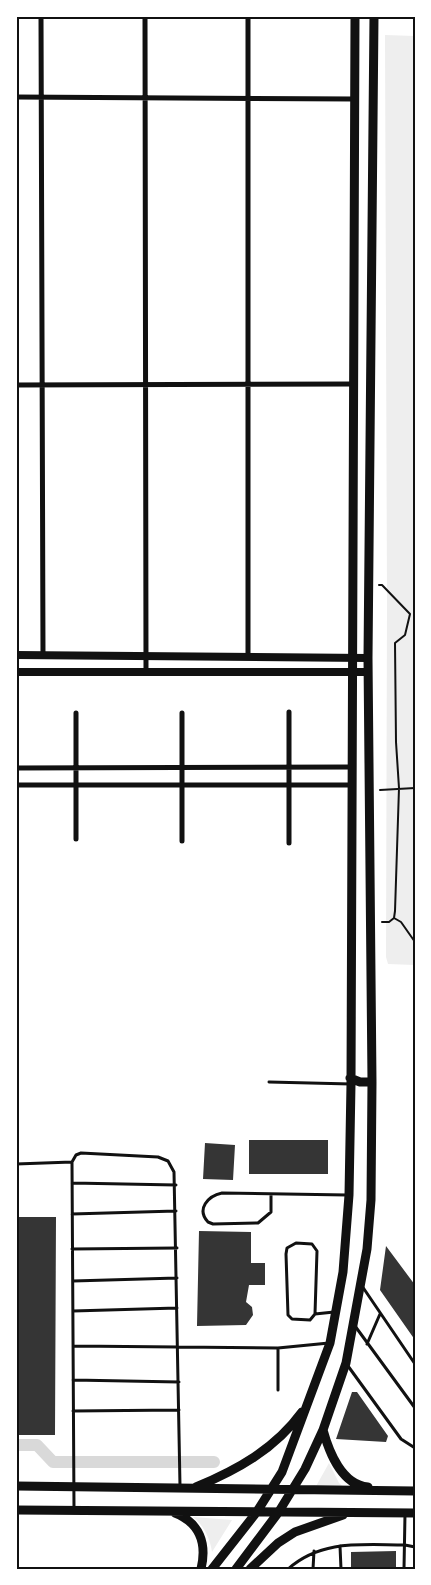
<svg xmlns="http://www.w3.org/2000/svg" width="431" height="1585" font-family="Raleway,sans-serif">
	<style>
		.green { fill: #eee }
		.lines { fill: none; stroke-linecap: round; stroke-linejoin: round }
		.canal { stroke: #d9d9d9; stroke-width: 12 }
		.building { fill: #353535 }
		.path { stroke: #111; stroke-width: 2 }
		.service { stroke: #111; stroke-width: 3 }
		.minor { stroke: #111; stroke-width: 5 }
		.tertiary { stroke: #111; stroke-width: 8 }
		.secondary { stroke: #111; stroke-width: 9 }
		.neatline { fill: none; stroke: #111; stroke-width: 2 }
	</style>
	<rect width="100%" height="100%" fill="#fff"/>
	<!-- green -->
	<path class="green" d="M385,35L415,36V965L388,964L386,957L387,602Z
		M329,1463L339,1483L346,1489L315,1488Z
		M193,1517L232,1520L212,1552C210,1538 204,1526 193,1517Z"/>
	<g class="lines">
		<!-- canal -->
		<path class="canal" d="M16,1445H37L53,1462H214"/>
	</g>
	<!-- building -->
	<path class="building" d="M249,1140H328V1174H249Z
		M205,1143L235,1145L233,1180L203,1179Z
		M16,1217H56L55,1435H16Z
		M199,1231L251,1232V1263H265V1285H249L246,1302L252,1307L253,1315L246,1325L197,1326Z
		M386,1246L415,1285V1340L380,1290Z
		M352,1392H357L388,1436L386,1442L336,1439Z
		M396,1551V1569H351V1552Z"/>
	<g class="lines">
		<!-- path -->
		<path class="path" d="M379,585H382L410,614L405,635L395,643L396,742L399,788L395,911L394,918L389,922H382
			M414,613H415
			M380,790L415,788
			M394,918L401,922L415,942"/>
		<!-- service -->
		<path class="service" d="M269,1082L351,1084
			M72,1162L76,1155L81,1153L158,1157L168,1161L174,1172L180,1486
			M16,1164L72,1162L74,1508
			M72,1183L176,1185
			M271,1194V1212L258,1223L213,1224L208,1222C196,1209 208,1196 222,1193L347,1195
			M72,1214L176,1211
			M296,1243L312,1244L317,1251L315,1314L310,1320L292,1319L288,1315L286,1254L287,1248Z
			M72,1249L177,1248
			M73,1281L177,1278
			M362,1286L415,1364
			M73,1311L177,1308
			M315,1314L334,1312
			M355,1326L415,1408
			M367,1344L380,1314
			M73,1346L278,1348L329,1343
			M278,1348V1390
			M348,1366L401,1439L415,1448
			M73,1380L179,1382
			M73,1411L179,1410
			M340,1546L341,1569
			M288,1569C322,1539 362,1545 405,1545L415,1547
			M313,1569L314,1551
			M404,1569L405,1514"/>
		<!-- minor -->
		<path class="minor" d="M41,16L43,655
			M145,16L146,672
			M16,97L354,99
			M16,385L353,384
			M248,657V16
			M289,712V843
			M182,713V841
			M16,768L353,767
			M16,785H352
			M76,839V713"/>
		<!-- tertiary -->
		<path class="tertiary" d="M16,655L368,658
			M16,672H368"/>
		<!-- secondary -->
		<path class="secondary" d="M350,1078L360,1082H372
			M323,1430C329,1452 342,1485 368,1487
			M16,1486L415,1491
			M196,1487C237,1470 275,1449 302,1412
			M16,1510L415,1513
			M175,1513C200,1523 207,1544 201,1569
			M212,1569L256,1513L282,1472L330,1343L343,1272L349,1195L351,1084L355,16
			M236,1569L278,1513L305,1469L323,1430L346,1363L367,1249L371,1200L372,1082L368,658L374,16
			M250,1569L278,1543L295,1532L343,1515"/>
	</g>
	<!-- border -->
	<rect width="431" height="1585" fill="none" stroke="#ffffff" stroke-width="35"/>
	<rect x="18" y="18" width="396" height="1550" class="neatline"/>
</svg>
